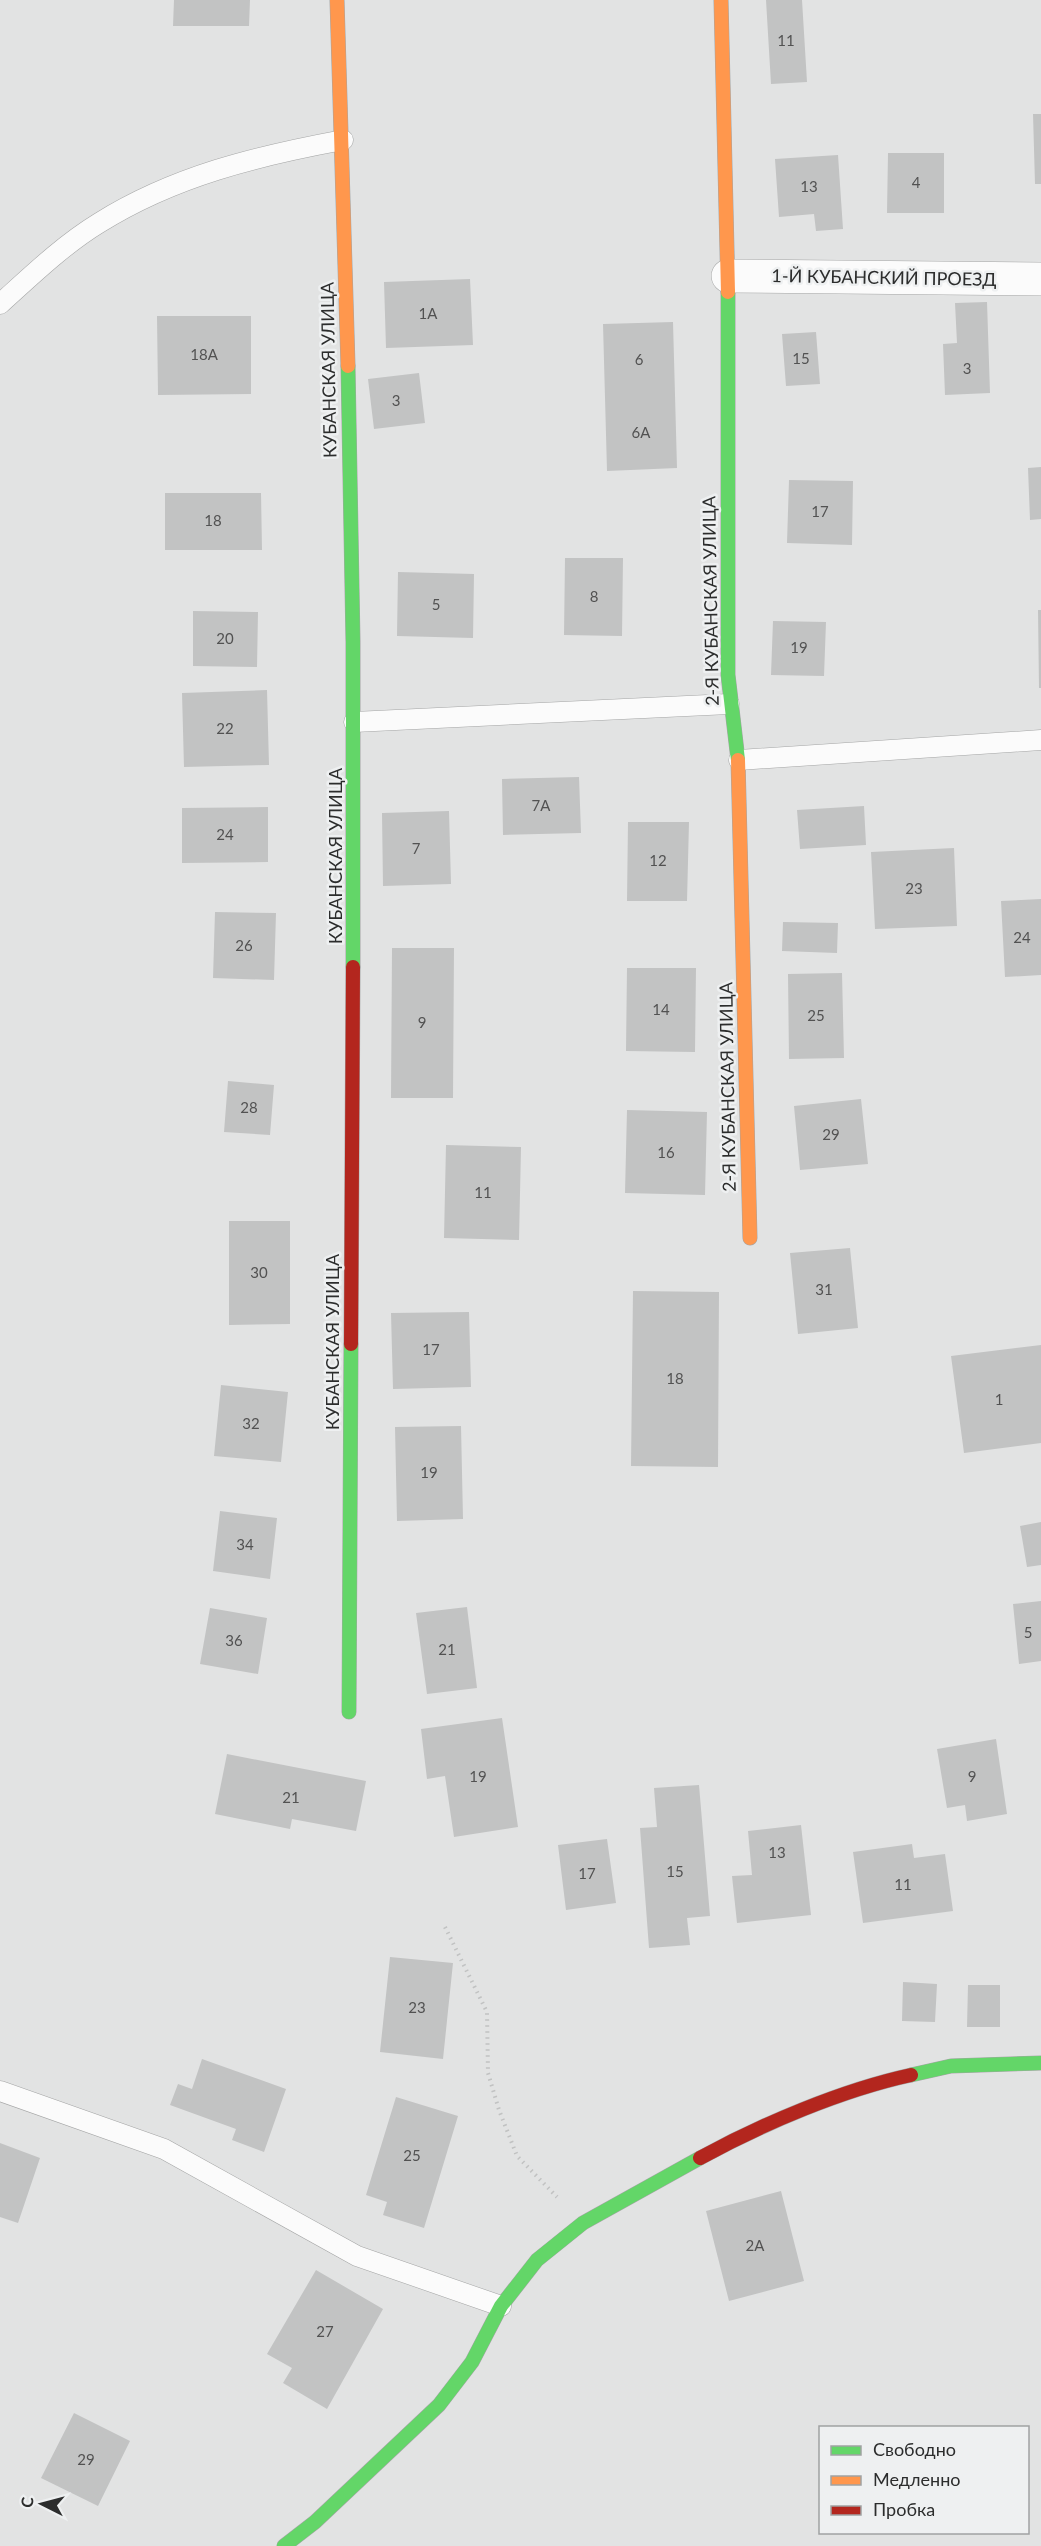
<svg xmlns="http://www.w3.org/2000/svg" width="1041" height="2546" font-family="Lato,sans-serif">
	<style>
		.building { fill: #c2c3c3 }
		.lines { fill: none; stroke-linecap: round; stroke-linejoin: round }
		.lane-casing { stroke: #a4a5a5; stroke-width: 21 }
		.street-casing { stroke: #a4a5a5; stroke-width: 34 }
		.fast-casing { stroke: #a4a5a5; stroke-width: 15 }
		.slow-casing { stroke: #a4a5a5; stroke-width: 15 }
		.jam-casing { stroke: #a4a5a5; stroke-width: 15 }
		.path { stroke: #c1c2c2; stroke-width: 4; stroke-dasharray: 1.5 4.5; stroke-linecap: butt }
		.lane { stroke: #fbfbfb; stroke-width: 20 }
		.street { stroke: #fbfbfb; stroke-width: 33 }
		.fast { stroke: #63d668; stroke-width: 14 }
		.slow { stroke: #ff974d; stroke-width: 14 }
		.jam { stroke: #b3261e; stroke-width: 14 }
		.labels { text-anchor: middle; stroke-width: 5; stroke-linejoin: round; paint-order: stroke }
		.number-label { font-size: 15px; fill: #525252 }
		.street-label { font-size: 18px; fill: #2c2d2d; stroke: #eef0f1 }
	</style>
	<rect width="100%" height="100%" fill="#e2e3e3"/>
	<!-- building -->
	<path class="building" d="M174,0H250L249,26H173Z
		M766,0H802L807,82L771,84Z
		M1033,114H1041V184H1035Z
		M888,153H944V213H887Z
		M838,155L843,229L816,231L814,214L779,217L775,159Z
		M470,279L473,345L386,348L384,282Z
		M987,302L990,393L945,395L943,344L957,343L955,303Z
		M157,316H251V394L158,395Z
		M673,322L677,468L607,471L603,324Z
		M816,332L820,384L786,386L782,334Z
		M419,373L425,423L374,429L368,379Z
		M1041,467V519L1030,520L1028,468Z
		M789,480L853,481L852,545L787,543Z
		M165,493H261L262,550H165Z
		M565,558H623L622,636L564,635Z
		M398,572L474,574L473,638L397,636Z
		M1038,610H1041V688H1039Z
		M193,611L258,612L257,667L193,666Z
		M773,621L826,622L824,676L771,675Z
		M267,690L269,765L184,767L182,693Z
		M579,777L581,833L503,835L502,779Z
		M864,806L866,845L800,849L797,810Z
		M268,807V862L182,863V808Z
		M449,811L451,884L383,886L382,813Z
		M628,822H689L687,901H627Z
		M954,848L957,926L875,929L871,852Z
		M1041,899V975L1005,977L1001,901Z
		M215,912L276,913L274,980L213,978Z
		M783,922L838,923L837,953L782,951Z
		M392,948H454L453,1098H391Z
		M627,968H696L695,1052L626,1051Z
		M842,973L844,1058L789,1059L788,974Z
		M228,1081L274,1085L270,1135L224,1132Z
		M861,1099L868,1164L800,1170L794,1106Z
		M627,1110L707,1112L705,1195L625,1193Z
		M446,1145L521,1147L519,1240L444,1238Z
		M229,1221H290V1324L229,1325Z
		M850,1248L858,1328L798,1334L790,1253Z
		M633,1291L719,1292L718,1467L631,1466Z
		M469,1312L471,1387L393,1389L391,1313Z
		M1041,1345V1443L964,1453L951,1356Z
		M221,1385L288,1392L281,1462L214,1456Z
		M461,1426L463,1519L397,1521L395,1427Z
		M220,1511L277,1518L270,1579L213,1571Z
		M1041,1522V1565L1027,1567L1020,1526Z
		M1041,1601V1661L1019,1664L1013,1604Z
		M467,1607L477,1688L427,1694L416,1613Z
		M210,1608L267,1618L258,1674L200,1664Z
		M502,1718L518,1827L454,1837L445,1776L427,1779L421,1729Z
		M996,1739L1007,1814L967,1821L965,1805L947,1808L937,1749Z
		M227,1754L366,1781L356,1831L292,1819L290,1829L215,1814Z
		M699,1785L710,1916L687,1918L690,1945L649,1948L640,1828L657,1827L654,1788Z
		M801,1825L811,1915L737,1923L732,1876L752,1875L748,1831Z
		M607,1839L616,1903L566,1910L558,1845Z
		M912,1844L914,1858L945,1854L953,1911L863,1923L853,1852Z
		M390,1957L453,1963L443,2059L380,2052Z
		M903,1982L937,1984L935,2022L902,2021Z
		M968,1985H1000V2027H967Z
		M202,2059L286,2089L264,2152L232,2140L236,2129L170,2105L178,2084L192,2089Z
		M396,2097L458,2116L424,2228L383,2215L387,2202L366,2195Z
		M0,2143L40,2158L18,2223L0,2217Z
		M781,2191L804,2281L729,2301L706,2211Z
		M316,2270L383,2309L327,2409L283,2383L292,2368L267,2354Z
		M74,2413L130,2441L98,2506L41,2478Z"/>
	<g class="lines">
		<!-- lane casing -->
		<g class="lane-casing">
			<path id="lane" d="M0,304C31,276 63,245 99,223C174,176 257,156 343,140
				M354,722L729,704
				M739,760L1041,740
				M0,2091L164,2149L357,2256L501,2306"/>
		</g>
		<!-- street casing -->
		<g class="street-casing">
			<path id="street" d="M728,276L1041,279"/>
		</g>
		<!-- fast casing -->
		<g class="fast-casing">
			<path id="fast" d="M728,292V675L738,760
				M348,366L353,642V967
				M349,1712L351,1344
				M911,2075L951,2066L1041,2063
				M284,2546L315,2522L439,2405L472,2362L501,2306L537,2260L583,2223L700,2158"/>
		</g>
		<!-- slow casing -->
		<g class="slow-casing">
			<path id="slow" d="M337,0L348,366
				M721,0L728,292
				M738,760L750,1238"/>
		</g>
		<!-- jam casing -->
		<g class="jam-casing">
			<path id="jam" d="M351,1344L353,967
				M700,2158C762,2124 842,2090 911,2075"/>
		</g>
		<!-- path -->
		<path class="path" d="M445,1927L487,2012L488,2073L499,2110L517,2156L557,2197"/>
		<!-- lane -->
		<use href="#lane" class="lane"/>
		<!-- street -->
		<use href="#street" class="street"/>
		<!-- fast -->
		<use href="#fast" class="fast"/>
		<!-- slow -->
		<use href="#slow" class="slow"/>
		<!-- jam -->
		<use href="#jam" class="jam"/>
	</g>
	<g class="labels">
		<!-- number labels -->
		<g class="number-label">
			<text x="786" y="46">11</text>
			<text x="916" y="188">4</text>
			<text x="809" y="192">13</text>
			<text x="428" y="319">1А</text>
			<text x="204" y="360">18А</text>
			<text x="801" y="364">15</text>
			<text x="639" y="365">6</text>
			<text x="967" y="374">3</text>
			<text x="396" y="406">3</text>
			<text x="641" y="438">6А</text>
			<text x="820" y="517">17</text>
			<text x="213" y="526">18</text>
			<text x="594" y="602">8</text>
			<text x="436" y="610">5</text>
			<text x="225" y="644">20</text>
			<text x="799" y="653">19</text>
			<text x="225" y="734">22</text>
			<text x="541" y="811">7А</text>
			<text x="225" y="840">24</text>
			<text x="416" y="854">7</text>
			<text x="658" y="866">12</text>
			<text x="914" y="894">23</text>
			<text x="1022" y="943">24</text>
			<text x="244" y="951">26</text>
			<text x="661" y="1015">14</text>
			<text x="816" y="1021">25</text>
			<text x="422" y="1028">9</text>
			<text x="249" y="1113">28</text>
			<text x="831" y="1140">29</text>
			<text x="666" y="1158">16</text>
			<text x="483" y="1198">11</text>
			<text x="259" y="1278">30</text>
			<text x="824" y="1295">31</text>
			<text x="431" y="1355">17</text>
			<text x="675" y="1384">18</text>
			<text x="999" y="1405">1</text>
			<text x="251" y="1429">32</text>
			<text x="429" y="1478">19</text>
			<text x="245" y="1550">34</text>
			<text x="1028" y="1638">5</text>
			<text x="234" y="1646">36</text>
			<text x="447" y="1655">21</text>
			<text x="478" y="1782">19</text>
			<text x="972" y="1782">9</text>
			<text x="291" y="1803">21</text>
			<text x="777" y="1858">13</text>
			<text x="675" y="1877">15</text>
			<text x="587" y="1879">17</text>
			<text x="903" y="1890">11</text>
			<text x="417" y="2013">23</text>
			<text x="412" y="2161">25</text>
			<text x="755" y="2251">2А</text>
			<text x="325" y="2337">27</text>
			<text x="86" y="2465">29</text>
		</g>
		<!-- street labels -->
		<g class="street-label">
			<text transform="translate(884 278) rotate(1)" y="6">1-Й КУБАНСКИЙ ПРОЕЗД</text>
			<text transform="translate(329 370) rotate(-91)" y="6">КУБАНСКАЯ УЛИЦА</text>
			<text transform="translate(711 601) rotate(-91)" y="6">2-Я КУБАНСКАЯ УЛИЦА</text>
			<text transform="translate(336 856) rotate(-90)" y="6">КУБАНСКАЯ УЛИЦА</text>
			<text transform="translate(728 1087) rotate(-91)" y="6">2-Я КУБАНСКАЯ УЛИЦА</text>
			<text transform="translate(333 1342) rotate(-90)" y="6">КУБАНСКАЯ УЛИЦА</text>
		</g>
	</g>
	<!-- legend -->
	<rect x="819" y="2426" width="210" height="108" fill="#eef0f1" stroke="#a0a2a3" stroke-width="1.5"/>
	<rect x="831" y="2446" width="30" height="9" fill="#63d668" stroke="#a0a2a3" stroke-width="1.5"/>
	<text x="873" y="2456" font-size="18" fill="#2c2d2d">Свободно</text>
	<rect x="831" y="2476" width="30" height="9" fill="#ff974d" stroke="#a0a2a3" stroke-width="1.5"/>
	<text x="873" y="2486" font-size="18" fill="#2c2d2d">Медленно</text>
	<rect x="831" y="2506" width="30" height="9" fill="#b3261e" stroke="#a0a2a3" stroke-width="1.5"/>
	<text x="873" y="2516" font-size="18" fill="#2c2d2d">Пробка</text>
	<!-- north arrow -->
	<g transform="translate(42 2504) rotate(276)" stroke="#eef0f1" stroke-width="4.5" paint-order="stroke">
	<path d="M0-4.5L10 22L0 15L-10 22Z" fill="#2c2d2d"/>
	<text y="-9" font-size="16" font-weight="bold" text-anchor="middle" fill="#2c2d2d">С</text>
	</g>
</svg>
